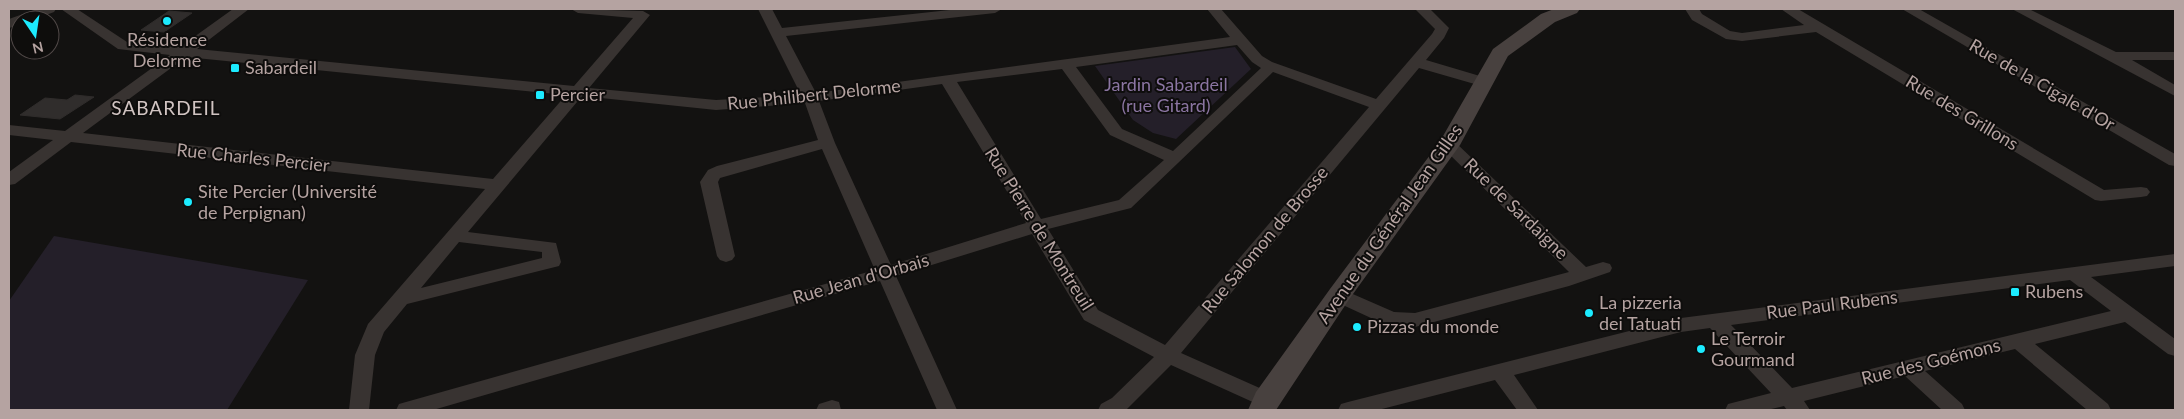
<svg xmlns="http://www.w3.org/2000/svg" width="2184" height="419" font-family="Lato,sans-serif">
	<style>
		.green { fill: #241f29 }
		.building { fill: #302d2c; stroke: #2f2c2b }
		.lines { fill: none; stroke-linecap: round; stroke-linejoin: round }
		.minor { fill: #383331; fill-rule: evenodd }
		.secondary { fill: #48413f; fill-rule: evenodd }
		.poi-dot { fill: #1cebff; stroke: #0e0d0c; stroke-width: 2 }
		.labels { text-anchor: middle; stroke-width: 4; stroke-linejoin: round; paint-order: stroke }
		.poi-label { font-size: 18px; fill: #b5a3a1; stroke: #0e0d0c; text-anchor: start }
		.park-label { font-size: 18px; fill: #8b75a2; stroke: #0e0d0c }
		.street-label { font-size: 18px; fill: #b5a3a1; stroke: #0e0d0c }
		.neighbourhood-label { font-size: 19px; letter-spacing: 1px; fill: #d1c4c2; stroke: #0e0d0c }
	</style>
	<rect width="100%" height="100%" fill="#131211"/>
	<!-- green -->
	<path class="green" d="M1235,47L1251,69L1176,139L1153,133L1133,120L1095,66Z
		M54,236L308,280L227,410H9V301Z"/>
	<!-- building -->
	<path class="building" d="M169,11L192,13L164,32L141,30Z
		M75,95L94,97L60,119L20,115L45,98L67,100Z"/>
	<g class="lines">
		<!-- minor -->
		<path class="minor" d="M37,9H56L54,12L33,20H20V25L9,28V19Z
			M61,9H77L127,42L180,47L233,9H249L197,49L574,86L633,18L578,13L571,9L643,11L650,15L589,88L716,100L801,95L758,9H772L782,28L959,9H1002L995,13L786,36L816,93L1230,37L1207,9H1221L1262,56L1272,62L1376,99L1432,34L1435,29L1415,9H1430L1449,28L1444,38L1426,60L1490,79L1493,82L1485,87L1419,68L1181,353L1273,394L1276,400L1273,406L1266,408L1171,365L1126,410H1098L1101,404L1112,398L1154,357L1084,320L1032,234L896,276L957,410H937L880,281L433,410H396L399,404L406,402L875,270L822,149L720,178L718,182L735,256L732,260L726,262L720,260L717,256L700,182L708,170L717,166L818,140L805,103L716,110L582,96L468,232L556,243L561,262L559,266L407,304L384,332L375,355L369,410H349L355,355L368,324L485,189L71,142L15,184L9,185V172L53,140L9,135V125L65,131L170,55L118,49ZM1237,45L1252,62L1261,68L1173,151L1122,129L1076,67ZM186,57L566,95L493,179L83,133ZM1062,69L1110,135L1164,160L1119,200L1041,219L957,82ZM1273,72L1369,107L1165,345L1098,310L1048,229L1131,208ZM942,84L1026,223L891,265L835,143L819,101ZM459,242L542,252V258L421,288Z
			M1685,9H1699L1702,14L1730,31L1742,33L1804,25L1781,9H1798L2104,190L2141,187L2147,188L2150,192L2147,196L2141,197L2101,201L2095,200L1816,32L1742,41L1726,39L1692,20Z
			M1902,9H1919L2175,154V166L2169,165Z
			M2012,9H2029L2116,52H2175V60H2132L2175,85V96Z
			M1449,140L1455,142L1586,267L1603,262L1610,264L1612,268L1610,272L1569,286L1415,327L1384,324L1332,300L1330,295L1332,290L1339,288L1394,312L1415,313L1569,272L1443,148L1441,145Z
			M2175,254V266L2091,277L2175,339V356L2168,354L2125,322L2035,344L2108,404L2111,410H2087L2015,349L1925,371L1962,404L1965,410H1942L1905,376L1804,401L1810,410H1787L1784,406L1767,410H1725L1728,404L1771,393L1710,328L1681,332L1514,375L1538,410H1517L1495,380L1378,410H1338L1341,404L1348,402L1681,318ZM2070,280L2111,311L1792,388L1731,325Z
			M832,400L839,402L841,410H816L819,404Z"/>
		<!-- secondary -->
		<path class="secondary" d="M1554,9H1580L1577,13L1555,22L1508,56L1460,145L1348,301L1276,410H1248L1256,392L1330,289L1439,143L1493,49L1541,14Z"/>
	</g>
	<!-- markers -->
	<g class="poi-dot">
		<circle cx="167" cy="21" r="5"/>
		<rect x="230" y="63" width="10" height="10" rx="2.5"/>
		<rect x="535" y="90" width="10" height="10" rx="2.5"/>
		<circle cx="188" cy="202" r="5"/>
		<rect x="2010" y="287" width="10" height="10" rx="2.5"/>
		<circle cx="1589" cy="313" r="5"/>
		<circle cx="1357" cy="327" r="5"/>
		<circle cx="1701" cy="349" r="5"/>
	</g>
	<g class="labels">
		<!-- poi labels -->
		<g class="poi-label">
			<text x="167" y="46" text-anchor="middle">Résidence<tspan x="167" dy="21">Delorme</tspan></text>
			<text x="245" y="74">Sabardeil</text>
			<text x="550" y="101">Percier</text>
			<text x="198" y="198">Site Percier (Université<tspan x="198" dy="21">de Perpignan)</tspan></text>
			<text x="2025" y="298">Rubens</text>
			<text x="1599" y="309">La pizzeria<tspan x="1599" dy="21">dei Tatuati</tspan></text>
			<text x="1367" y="333">Pizzas du monde</text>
			<text x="1711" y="345">Le Terroir<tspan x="1711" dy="21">Gourmand</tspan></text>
		</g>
		<!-- park labels -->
		<g class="park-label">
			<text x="1166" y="91">Jardin Sabardeil<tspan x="1166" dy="21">(rue Gitard)</tspan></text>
		</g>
		<!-- street labels -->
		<g class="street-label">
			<text transform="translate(2042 85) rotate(30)" y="6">Rue de la Cigale d'Or</text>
			<text transform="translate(814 95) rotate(-6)" y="6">Rue Philibert Delorme</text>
			<text transform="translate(1962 113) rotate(31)" y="6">Rue des Grillons</text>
			<text transform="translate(253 158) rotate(6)" y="6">Rue Charles Percier</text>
			<text transform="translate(1516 209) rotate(44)" y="6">Rue de Sardaigne</text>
			<text transform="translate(1390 224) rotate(-55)" y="6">Avenue du Général Jean Gilles</text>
			<text transform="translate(1039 229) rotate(58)" y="6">Rue Pierre de Montreuil</text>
			<text transform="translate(1265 240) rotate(-50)" y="6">Rue Salomon de Brosse</text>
			<text transform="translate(861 279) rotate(-16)" y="6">Rue Jean d'Orbais</text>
			<text transform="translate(1832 305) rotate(-7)" y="6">Rue Paul Rubens</text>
			<text transform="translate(1931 362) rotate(-14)" y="6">Rue des Goémons</text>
		</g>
		<!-- neighbourhood labels -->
		<g class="neighbourhood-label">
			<text x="166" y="115">SABARDEIL</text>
		</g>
	</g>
	<!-- border -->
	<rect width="2184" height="419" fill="none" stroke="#b5a3a1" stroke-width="20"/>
	<!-- north arrow -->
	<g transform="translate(35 35) rotate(167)"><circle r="24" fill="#0e0d0c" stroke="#514948"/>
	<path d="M0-4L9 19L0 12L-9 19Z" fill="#1cebff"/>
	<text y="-8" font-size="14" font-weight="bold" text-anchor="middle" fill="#b5a3a1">N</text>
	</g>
</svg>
